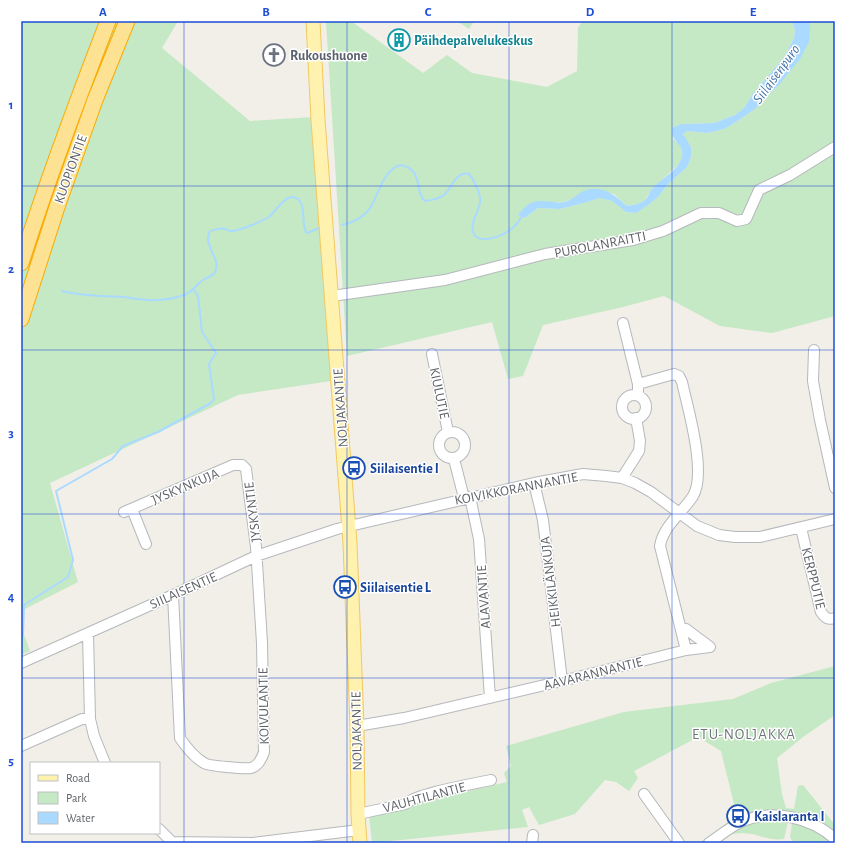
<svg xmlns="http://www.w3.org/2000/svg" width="856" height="864" font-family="'Alegreya Sans',sans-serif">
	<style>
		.green { fill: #c5e8c5 }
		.water { fill: #aadaff }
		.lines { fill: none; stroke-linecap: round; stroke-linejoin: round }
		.stream { stroke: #aadaff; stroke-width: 2 }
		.minor-casing { stroke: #b5b8bc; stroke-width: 12 }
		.major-casing { stroke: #f2c960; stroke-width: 15 }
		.highway-casing { stroke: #f9ab00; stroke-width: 17 }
		.minor { stroke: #fff; stroke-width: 10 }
		.major { stroke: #fff2af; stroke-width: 13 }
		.highway { stroke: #fde293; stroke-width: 15 }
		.grid { fill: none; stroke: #1d4ed8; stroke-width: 1; stroke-opacity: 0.55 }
		.labels { text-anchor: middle; stroke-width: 3; stroke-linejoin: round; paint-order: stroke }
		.culture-label { font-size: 14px; font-weight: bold; fill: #0d838f; stroke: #fff; text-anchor: start }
		.worship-label { font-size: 14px; font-weight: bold; fill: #5b616d; stroke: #fff; text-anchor: start }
		.street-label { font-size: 14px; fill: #5f6368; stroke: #fff }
		.transit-label { font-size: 14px; font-weight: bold; fill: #164399; stroke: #fff; text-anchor: start }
		.water-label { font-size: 15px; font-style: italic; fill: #4174aa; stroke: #fff }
		.neighbourhood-label { font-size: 15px; letter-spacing: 1px; fill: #70757a; stroke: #fff }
		.neatline { fill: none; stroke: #1d4ed8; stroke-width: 1.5 }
		.grid-label { font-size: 13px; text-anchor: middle; font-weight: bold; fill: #1d4ed8 }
	</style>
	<rect width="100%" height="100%" fill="#f1efe8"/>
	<!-- green -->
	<path class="green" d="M21,21H178L162,48L250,121L313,117L331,381L238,395L50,483L78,582L21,611Z
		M326,21H351L423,73L447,55L472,73L547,87L577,71L578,28L582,21H792L795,30L794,38L785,56L752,95L744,108L735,115L714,123L681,124L673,128V139L680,145L683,154L679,164L652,189L645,200L638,204L627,206L614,194L586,190L574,199L564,202H548L532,203L517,215L525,218L538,208L560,209L584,203L600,198L612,201L626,212L636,213L659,196L667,185L687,167L691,157L683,134L687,131L707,133L724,129L733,124L755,109L765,97L778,86L810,21H835V316L772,333L720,326L664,296L623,307L543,325L523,376L508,379L492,322L347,356Z
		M457,21H474L469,29Z
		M21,626L30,651L21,655Z
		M835,666V715L803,737L777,758L782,794L786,808L794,809L798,786L803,785L835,825V831C809,813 776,802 745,816L743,813L747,811L735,808L721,751L698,737L634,771L638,778L629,791L616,782L605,780L575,814L539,825L529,807L522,810L528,827L372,843L369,815L507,782L504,773L511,766L506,746L624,712L733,699L771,683Z
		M735,817L736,820L702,843H699Z
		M762,819L788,822L784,839C764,842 747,826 726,837L743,825Z
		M792,823L808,826L835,843H806L792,841L790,837Z"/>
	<!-- water -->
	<path class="water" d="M792,21L810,22L809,42L800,59L778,86L765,97L755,109L733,124L724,129L707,133L687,131L683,134L691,147V157L687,167L667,185L659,196L648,205L636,213L626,212L612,201L600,198L584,203L560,209L538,208L525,218L517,215C521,212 526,205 531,203C541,198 555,204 565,202C573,200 579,192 586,190C603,185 616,196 627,206C633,205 640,204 645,200C648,198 649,193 651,190C661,178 679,171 682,156C685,144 670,142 672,128L681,124L714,123L735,115L744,108L752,95L785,56L794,38L795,30Z"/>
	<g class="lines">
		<!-- stream -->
		<path class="stream" d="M342,225C351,223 360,219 367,212C379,199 380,172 400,165C424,168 414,193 425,201C432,200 439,199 444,195C452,188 456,170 469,174C474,180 481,194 480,202C479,211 470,223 473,232C478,246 503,236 511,229C516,226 519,220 523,215
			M62,291C82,296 102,296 123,297C128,297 133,299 138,299C152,301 170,300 184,295C192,292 196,285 203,280C207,277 212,277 215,272C222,259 202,246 210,231C215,230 221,227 225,229C229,230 228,231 231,231C239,231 260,222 267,218C276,213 286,190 298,199C306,205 301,223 306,232L307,233L319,228
			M21,641L23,634L24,605L68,577L73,560L56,491L112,459L123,446L158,432L211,403L214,399L209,364L216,353L202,332L198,296L194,290"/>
		<!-- minor casing -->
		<g class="minor-casing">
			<path id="minor" d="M332,296L445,280L545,254L633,240L663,231L701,213H719L737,221L746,219L759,190L790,175L835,147
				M623,323L638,384
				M814,350L813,381L820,420L835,488
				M432,354L448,432
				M622 407a12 12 0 1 1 24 0a12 12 0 1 1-24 0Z
				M439 445a13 13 0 1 1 26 0a13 13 0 1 1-26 0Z
				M454,459L464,498
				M622,478L639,451L640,441L636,418
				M534,483L543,520L562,681
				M470,497L479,539L490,698
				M132,509L146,544
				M124,512L233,465H242L246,469L256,547L262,643L264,752C262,758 258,766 251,768C245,769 208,766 204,763C194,757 186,747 180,738L173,595
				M801,528L821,612C825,618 828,620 835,618
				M681,630L686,629L710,647
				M88,633L90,719L94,736L105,763
				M686,650L710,647
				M21,663L173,595L256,556L337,529L534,483L583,474L606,476L622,478L635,483L651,492L697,526L719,535L735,537H760L835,519
				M357,726L404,718L562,681L686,650L660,546C663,526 683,512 693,496C707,473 688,409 682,382L679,376L674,374L638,384V395
				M21,746L82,719H90
				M644,794L679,843
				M358,814L405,804C417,793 473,784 491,780
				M159,829L172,842L253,843L359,830
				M532,843L533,835
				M709,843C720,836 731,826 743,821C773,809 811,817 835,839"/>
		</g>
		<!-- major casing -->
		<g class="major-casing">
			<path id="major" d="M313,21L318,120L350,543L357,726L358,814L360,843"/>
		</g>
		<!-- highway casing -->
		<g class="highway-casing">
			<path id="highway" d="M21,263C47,181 77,101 108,21
				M21,319L57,207L95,100L127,21"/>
		</g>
		<!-- minor -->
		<use href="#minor" class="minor"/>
		<!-- major -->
		<use href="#major" class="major"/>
		<!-- highway -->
		<use href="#highway" class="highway"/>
	</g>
	<!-- grid -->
	<path class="grid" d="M184,21V843M347,21V843M509,21V843M672,21V843M21,186H835M21,350H835M21,514H835M21,678H835"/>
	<!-- icons -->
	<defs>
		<g id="building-ring" transform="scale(1.15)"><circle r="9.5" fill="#fff" stroke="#0f9aa8" stroke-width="1.5"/><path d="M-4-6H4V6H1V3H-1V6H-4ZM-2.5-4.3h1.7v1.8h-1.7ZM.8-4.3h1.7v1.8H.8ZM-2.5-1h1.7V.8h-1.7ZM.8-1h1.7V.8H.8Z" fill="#0f9aa8"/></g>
		<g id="church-ring" transform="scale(1.15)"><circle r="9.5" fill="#fff" stroke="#6b7280" stroke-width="1.5"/><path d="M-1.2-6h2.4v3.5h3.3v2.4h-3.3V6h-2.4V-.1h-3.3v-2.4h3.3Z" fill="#6b7280"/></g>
		<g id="bus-ring" transform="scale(1.15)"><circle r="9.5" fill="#fff" stroke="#1a4fb4" stroke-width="1.5"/><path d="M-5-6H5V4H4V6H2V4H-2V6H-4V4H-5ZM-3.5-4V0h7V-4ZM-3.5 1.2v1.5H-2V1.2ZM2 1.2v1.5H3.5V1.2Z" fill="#1a4fb4"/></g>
	</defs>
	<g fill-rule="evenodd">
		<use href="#building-ring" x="399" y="40"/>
		<use href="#church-ring" x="274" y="55"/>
		<use href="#bus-ring" x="354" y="468"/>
		<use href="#bus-ring" x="345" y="587"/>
		<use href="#bus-ring" x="738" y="816"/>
	</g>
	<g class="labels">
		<!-- culture labels -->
		<g class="culture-label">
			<text x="414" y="45">Päihdepalvelukeskus</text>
		</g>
		<!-- worship labels -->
		<g class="worship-label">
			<text x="290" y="60">Rukoushuone</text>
		</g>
		<!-- street labels -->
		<g class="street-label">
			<text transform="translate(70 169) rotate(-70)" y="5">KUOPIONTIE</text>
			<text transform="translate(600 244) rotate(-11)" y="5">PUROLANRAITTI</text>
			<text transform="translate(440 393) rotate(78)" y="5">KIULUTIE</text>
			<text transform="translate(340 408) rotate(-94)" y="5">NOLJAKANTIE</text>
			<text transform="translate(185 486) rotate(-23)" y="5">JYSKYNKUJA</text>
			<text transform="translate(516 488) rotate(-11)" y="5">KOIVIKKORANNANTIE</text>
			<text transform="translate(252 512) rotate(-97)" y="5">JYSKYNTIE</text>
			<text transform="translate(814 578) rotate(76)" y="5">KERPPUTIE</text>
			<text transform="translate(550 582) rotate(-97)" y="5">HEIKKILÄNKUJA</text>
			<text transform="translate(183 590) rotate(-24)" y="5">SIILAISENTIE</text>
			<text transform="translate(483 597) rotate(-94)" y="5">ALAVANTIE</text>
			<text transform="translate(593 673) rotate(-14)" y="5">AAVARANNANTIE</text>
			<text transform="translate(263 706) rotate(-91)" y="5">KOIVULANTIE</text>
			<text transform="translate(356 731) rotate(-91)" y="5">NOLJAKANTIE</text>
			<text transform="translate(424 797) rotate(-15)" y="5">VAUHTILANTIE</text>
		</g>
		<!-- transit labels -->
		<g class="transit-label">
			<text x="370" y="473">Siilaisentie I</text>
			<text x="360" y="592">Siilaisentie L</text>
			<text x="754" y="821">Kaislaranta I</text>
		</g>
		<!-- water labels -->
		<g class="water-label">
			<text transform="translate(776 74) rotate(-54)" y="5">Siilaisenpuro</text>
		</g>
		<!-- neighbourhood labels -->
		<g class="neighbourhood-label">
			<text x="744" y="739">ETU-NOLJAKKA</text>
		</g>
	</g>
	<!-- border -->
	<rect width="856" height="864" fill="none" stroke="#ffffff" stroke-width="44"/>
	<!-- legend -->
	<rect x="30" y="762" width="130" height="72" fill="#ffffff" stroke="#bfc1c3"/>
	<rect x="38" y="775" width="20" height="6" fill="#fff2af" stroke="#bfc1c3"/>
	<text x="66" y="782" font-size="12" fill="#5f6368">Road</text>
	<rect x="38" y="792" width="20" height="12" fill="#c5e8c5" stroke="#bfc1c3"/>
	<text x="66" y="802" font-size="12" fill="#5f6368">Park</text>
	<rect x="38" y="812" width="20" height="12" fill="#aadaff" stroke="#bfc1c3"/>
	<text x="66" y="822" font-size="12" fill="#5f6368">Water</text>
	<rect x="22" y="22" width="812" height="820" class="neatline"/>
	<g class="grid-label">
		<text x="103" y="16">A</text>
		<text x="266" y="16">B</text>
		<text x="428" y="16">C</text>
		<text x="590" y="16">D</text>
		<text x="753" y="16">E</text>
		<text x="11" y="109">1</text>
		<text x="11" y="273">2</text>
		<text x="11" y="437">3</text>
		<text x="11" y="601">4</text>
		<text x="11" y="765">5</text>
	</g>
</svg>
